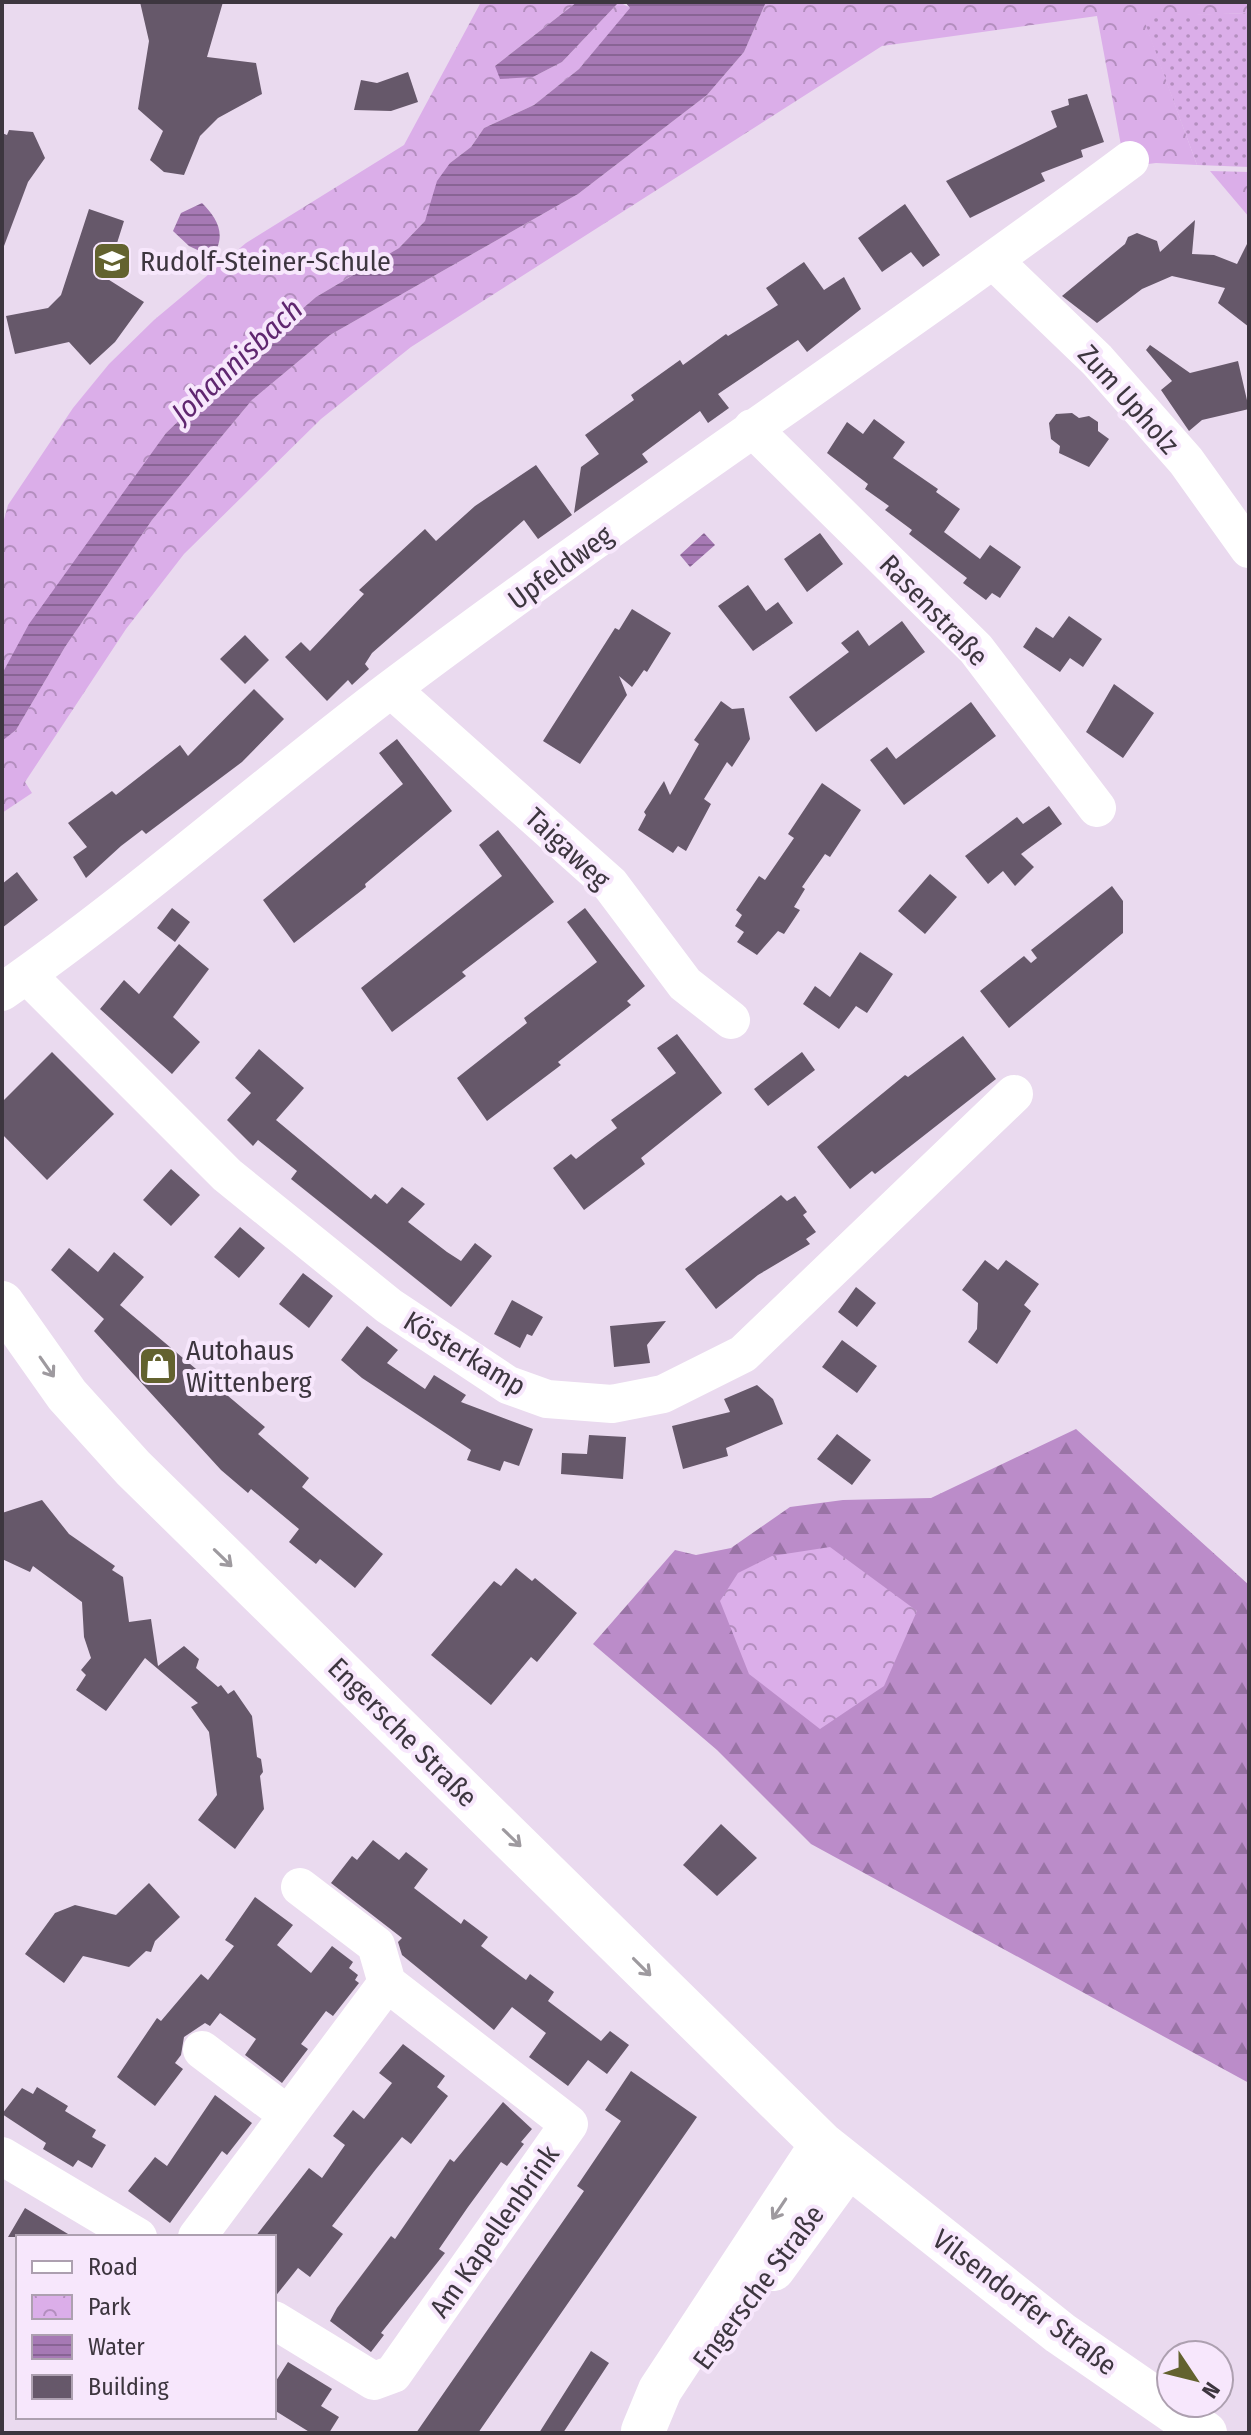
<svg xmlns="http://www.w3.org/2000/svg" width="1251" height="2435" font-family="'Fira Sans Condensed',sans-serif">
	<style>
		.grass { fill: url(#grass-dots) }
		.forest { fill: url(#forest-firs) }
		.park { fill: url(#park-crowns) }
		.water { fill: url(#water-rules) }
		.building { fill: #66586a }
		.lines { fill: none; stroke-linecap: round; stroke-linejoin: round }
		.minor { stroke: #fff; stroke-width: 38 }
		.major { stroke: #fff; stroke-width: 44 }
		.oneway { stroke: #9e9a9f }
		.labels { text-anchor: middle; stroke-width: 8; stroke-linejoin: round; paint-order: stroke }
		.poi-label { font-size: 28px; fill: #3d363f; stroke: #f7e7fc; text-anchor: start }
		.street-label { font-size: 28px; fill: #3d363f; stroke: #f7e7fc }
		.water-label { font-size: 30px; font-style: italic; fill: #602770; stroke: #f7e7fc }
	</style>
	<defs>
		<pattern id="grass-dots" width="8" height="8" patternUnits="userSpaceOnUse" patternTransform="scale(2)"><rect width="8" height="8" fill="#dbaee9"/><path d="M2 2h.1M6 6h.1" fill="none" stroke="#b38ebe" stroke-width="1.8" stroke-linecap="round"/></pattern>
		<pattern id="forest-firs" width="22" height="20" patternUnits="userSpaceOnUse" patternTransform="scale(2)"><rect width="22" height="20" fill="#bb8cc9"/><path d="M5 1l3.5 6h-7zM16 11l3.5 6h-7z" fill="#9973a5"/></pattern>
		<pattern id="park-crowns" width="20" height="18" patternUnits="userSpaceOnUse" patternTransform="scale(2)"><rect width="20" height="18" fill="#dbaee9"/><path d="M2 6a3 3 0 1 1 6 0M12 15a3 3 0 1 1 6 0" fill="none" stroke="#b38ebe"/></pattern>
		<pattern id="water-rules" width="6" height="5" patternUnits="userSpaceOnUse" patternTransform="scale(2)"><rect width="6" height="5" fill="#a679b4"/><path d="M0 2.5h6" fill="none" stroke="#886494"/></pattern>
	</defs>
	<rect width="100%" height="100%" fill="#eadaef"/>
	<!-- grass -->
	<path class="grass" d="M1249,13V167L1197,165L1142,16Z"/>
	<!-- forest -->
	<path class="forest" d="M1076,1429L1249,1585V2083L811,1844L717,1750L593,1644L675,1550L696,1555L731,1548L790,1507L843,1500L931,1498Z"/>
	<!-- park -->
	<path class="park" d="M481,2H577L495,66L533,77L562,62L619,2L631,8L579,69L534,105L484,128L471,147L450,163L425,221L399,248L316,297L225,376L166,433L2,674V527L8,505L73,408L109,364L154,320L246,243L404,145Z
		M766,2H1249V13L1143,17L1197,165L1156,163L1125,167L1097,16L882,46L411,347L321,419L184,554L126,629L25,782L32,793L2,813V741L16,730L65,647L152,520L252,400L330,335L578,194L707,95L744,52Z
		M1210,171L1249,172V217Z
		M830,1547L917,1611L884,1686L820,1729L749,1674L720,1601L738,1573L772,1556Z"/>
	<!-- water -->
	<path class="water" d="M577,2H619L562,62L533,77L500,79L495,66Z
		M625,2H766L744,52L707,95L578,194L330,335L252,400L152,520L65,647L16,730L2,741V674L29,624L166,433L225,376L316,297L399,248L425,221L437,181L450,163L471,147L484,128L534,105L579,69L630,8Z
		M202,203C214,215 225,230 217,248L206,254L189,246L173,231L181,213Z
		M704,533L715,545L690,567L680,555Z"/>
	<!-- building -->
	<path class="building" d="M140,2H223L207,57L256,63L262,94L218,118L200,136L184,175L164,172L150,160L163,131L138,109L149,41Z
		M408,72L418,102L391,111L354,110L361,80L377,83Z
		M1087,94L1104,142L1081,150L1083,157L1041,173L1045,181L970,218L946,181L1057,127L1051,111L1069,105L1068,99Z
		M9,130L33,132L45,158L28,182L4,246L2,133L7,135Z
		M905,204L940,255L923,267L911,252L882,272L858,238Z
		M89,209L124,221L106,278L144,302L115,342L90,365L69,342L15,354L6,316L48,308L61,295Z
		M1195,220L1192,254L1214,255L1237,264L1249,240V327L1218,303L1225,288L1172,276L1142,289L1097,323L1062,296L1125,244L1128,237L1137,233L1157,241L1160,252Z
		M804,262L824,290L844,277L861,309L807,352L798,340L718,394L729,408L708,423L700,411L642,454L648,462L574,513L581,467L599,454L585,435L634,400L631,395L680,360L683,365L726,334L728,336L778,305L766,288Z
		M1150,345L1190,373L1238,361L1249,409L1202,420L1189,431L1161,390L1172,381L1146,350Z
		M1072,413L1079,418L1089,416L1098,422V431L1109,439L1089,467L1059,453L1060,446L1051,439L1049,423L1056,414Z
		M874,419L905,442L893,458L938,489L936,492L960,509L944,532L980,559L990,545L1021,567L1000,598L992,593L986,600L963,583L967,578L909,534L912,530L885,510L889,506L865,489L868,484L827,453L847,422L863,434Z
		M536,465L572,515L538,539L524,520L372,653L365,664L369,669L352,685L348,680L327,701L285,657L301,642L310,651L364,594L359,590L425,529L436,541L475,506Z
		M820,533L843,564L807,592L784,559Z
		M748,585L766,611L778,602L793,623L753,651L718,606Z
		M632,609L671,633L647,672L644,670L632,687L619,676L627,695L580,764L543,741L615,628L619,630Z
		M1069,616L1102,639L1083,667L1070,658L1060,672L1023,647L1036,627L1053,638Z
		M902,621L925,652L816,732L789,697L849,652L841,643L858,630L869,646Z
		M245,635L269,660L245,684L220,659Z
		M1114,684L1154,713L1123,758L1086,732Z
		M254,689L284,719L242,762L146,834L142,830L121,846L86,878L73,857L87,847L68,823L112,791L116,795L180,745L188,756Z
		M721,701L732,709L744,708L750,739L732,767L727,762L704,799L711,804L686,851L678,846L673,853L638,830L646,815L644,812L664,781L670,795L699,744L694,740Z
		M971,702L996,736L904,805L870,760L887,747L896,759Z
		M397,739L452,811L365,884L366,887L294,943L263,900L403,784L379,753Z
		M822,783L861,810L830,857L825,854L802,887L805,889L794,907L800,910L784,934L778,931L757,955L737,942L744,932L735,926L742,915L736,910L759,876L765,880L794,838L788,834Z
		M1049,806L1062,824L1021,854L1034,867L1015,886L1003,871L988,884L965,856L1017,817L1023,824Z
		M498,830L554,902L462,972L466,976L392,1032L361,988L502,876L479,845Z
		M17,872L38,900L2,928V884Z
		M930,874L957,897L925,934L898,911Z
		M1112,886L1123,901V933L1009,1028L980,991L1024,956L1031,963L1037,958L1031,950Z
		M172,908L190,922L175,942L157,928Z
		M585,908L645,986L627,1001L631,1005L558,1062L561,1065L487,1121L457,1078L527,1023L524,1018L597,962L567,922Z
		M179,944L209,969L173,1017L200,1042L172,1074L100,1009L124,980L139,994Z
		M860,952L893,974L867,1013L856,1006L839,1029L803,1004L815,986L830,997Z
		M677,1034L722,1093L641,1158L645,1164L584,1210L553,1168L571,1154L576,1159L598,1142L617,1128L611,1120L676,1073L657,1048Z
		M963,1036L996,1079L875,1174L872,1171L850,1189L817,1147L905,1075L908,1077Z
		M259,1049L304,1088L276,1120L371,1199L375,1194L387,1204L402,1187L425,1204L408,1222L447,1252L461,1261L475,1243L492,1256L451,1307L291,1179L297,1171L258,1140L253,1146L227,1120L251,1093L235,1078Z
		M52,1052L114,1114L47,1180L2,1134V1102Z
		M802,1052L815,1070L768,1106L754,1089Z
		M171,1169L200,1195L171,1226L143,1200Z
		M781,1195L787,1201L795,1196L807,1212L803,1215L816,1232L806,1239L810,1244L758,1275L716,1309L685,1269Z
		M240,1227L265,1248L239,1278L214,1257Z
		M69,1248L98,1272L114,1252L144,1277L120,1305L265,1427L258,1434L309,1478L302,1487L383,1554L355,1588L320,1559L316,1564L289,1542L299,1529L251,1489L248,1493L221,1470L94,1331L104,1319L51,1270Z
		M985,1260L998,1270L1006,1260L1039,1284L1024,1305L1031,1311L997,1364L968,1342L977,1329L978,1303L962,1290Z
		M303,1273L333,1296L309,1328L279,1304Z
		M856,1287L876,1303L857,1327L838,1312Z
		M512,1300L543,1317L532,1336L527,1334L520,1348L494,1334Z
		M666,1321L647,1345L650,1363L614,1367L610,1326Z
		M367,1326L398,1350L387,1363L425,1389L434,1375L466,1395L461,1402L533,1429L519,1466L504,1461L500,1471L467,1460L471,1450L362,1378L341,1360Z
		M842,1340L877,1366L857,1393L822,1367Z
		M757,1385L773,1399L783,1424L726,1448L728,1456L683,1469L672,1426L730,1412L724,1399Z
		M837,1434L871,1460L852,1485L817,1459Z
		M589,1435L626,1437L623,1479L561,1474L562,1453L587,1454Z
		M42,1500L69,1534L115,1566L112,1570L123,1577L129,1622L151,1619L158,1666L184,1646L199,1659L196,1668L218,1687L221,1685L228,1694L234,1690L252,1716L257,1757L261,1759L263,1772L260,1776L264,1809L235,1849L198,1820L217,1795L209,1732L191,1707L198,1703L145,1658L106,1711L76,1690L86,1675L81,1670L91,1658L84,1637L82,1602L33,1566L30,1572L2,1559V1513Z
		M516,1568L532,1581L535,1578L577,1613L537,1662L531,1657L491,1705L431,1655L494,1581L501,1586Z
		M721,1824L757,1858L717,1896L683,1865Z
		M373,1840L399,1860L406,1852L428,1869L414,1888L461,1924L464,1919L488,1937L481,1946L526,1980L530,1974L554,1992L548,2001L601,2041L610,2031L629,2045L607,2074L588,2060L568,2086L529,2057L546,2033L512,2007L494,2030L402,1955L398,1942L402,1938L331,1883L352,1856L357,1860Z
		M149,1883L180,1917L155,1941L151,1952L146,1951L129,1967L83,1956L64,1983L25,1954L55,1913L75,1905L116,1915Z
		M255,1897L293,1925L277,1945L311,1973L332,1946L353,1962L349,1968L358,1975L355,1980L359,1983L333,2016L326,2011L301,2044L308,2049L282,2083L245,2055L256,2039L220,2013L210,2026L205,2023L184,2037L181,2055L175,2063L183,2069L155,2106L117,2077L157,2018L161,2021L201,1974L208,1980L234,1946L225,1940Z
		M403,2044L445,2076L437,2087L448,2096L411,2144L402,2137L376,2169L332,2226L343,2234L310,2277L298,2268L274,2298V2237H255L309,2168L322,2178L345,2145L333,2136L353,2110L364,2119L392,2083L379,2073Z
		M631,2071L697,2117L478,2433H416L584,2191L577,2186L621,2121L605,2110Z
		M37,2087L68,2106L65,2111L96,2130L92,2137L106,2145L92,2168L78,2160L73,2167L43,2149L46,2143L2,2114L22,2088L33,2094Z
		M215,2095L252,2123L227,2155L222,2151L170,2223L128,2191L155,2157L167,2166Z
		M503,2102L532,2129L521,2142L524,2144L507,2166L501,2162L468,2207L439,2249L445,2253L381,2333L384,2335L371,2352L330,2321L337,2308L391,2236L395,2239L450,2159L454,2162Z
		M25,2208L73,2237H8Z
		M591,2351L609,2363L563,2433H539Z
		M288,2362L332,2389L321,2406L339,2417L329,2433H311L274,2410V2384Z"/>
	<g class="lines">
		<!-- minor -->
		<path class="minor" d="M994,261L1097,360L1186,461L1249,549
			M752,428L976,649L1097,808
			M391,689L610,884L685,984L731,1020
			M27,975L227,1175L389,1306L508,1385L547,1399L612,1404L663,1394L743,1354L1014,1094
			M2,992C137,898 260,788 391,689C633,507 887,341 1130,160
			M300,1887L376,1945L387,1983
			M202,2050L288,2115
			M2,2156L138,2237
			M197,2237L387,1983L569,2124L393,2374L374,2381L274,2320"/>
		<!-- major -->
		<path class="major" d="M2,1303L67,1395L133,1468L822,2144L1060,2333L1205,2433
			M773,2269L848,2166
			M643,2431L660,2390L822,2144"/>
	</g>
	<!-- one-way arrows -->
	<defs><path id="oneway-shaft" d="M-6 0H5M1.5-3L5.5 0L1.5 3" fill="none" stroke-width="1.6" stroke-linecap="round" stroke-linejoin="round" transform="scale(2)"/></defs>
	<g class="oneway">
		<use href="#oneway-shaft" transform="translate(47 1367) rotate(55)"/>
		<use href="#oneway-shaft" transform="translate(223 1558) rotate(44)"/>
		<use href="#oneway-shaft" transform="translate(512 1838) rotate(44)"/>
		<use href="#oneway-shaft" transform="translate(642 1967) rotate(45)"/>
		<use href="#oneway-shaft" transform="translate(779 2209) rotate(124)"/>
	</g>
	<!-- icons -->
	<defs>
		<g id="school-square" transform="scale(2)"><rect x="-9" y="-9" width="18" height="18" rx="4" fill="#63622f" stroke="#f7e7fc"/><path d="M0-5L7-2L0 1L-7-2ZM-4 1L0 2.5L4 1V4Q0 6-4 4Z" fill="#fff"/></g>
		<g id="shop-square" transform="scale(2)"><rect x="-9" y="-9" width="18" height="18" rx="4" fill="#63622f" stroke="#f7e7fc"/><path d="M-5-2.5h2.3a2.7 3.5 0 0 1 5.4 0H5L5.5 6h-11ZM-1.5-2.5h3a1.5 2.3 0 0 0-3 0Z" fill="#fff"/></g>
	</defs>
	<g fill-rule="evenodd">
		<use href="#school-square" x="112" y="261"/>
		<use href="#shop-square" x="158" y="1366"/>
	</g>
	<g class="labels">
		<!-- poi labels -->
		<g class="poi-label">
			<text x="140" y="271">Rudolf-Steiner-Schule</text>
			<text x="186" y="1360">Autohaus<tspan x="186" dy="32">Wittenberg</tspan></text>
		</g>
		<!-- street labels -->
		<g class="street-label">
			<text transform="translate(1129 399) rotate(48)" y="10">Zum Upholz</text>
			<text transform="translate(560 567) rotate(-36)" y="10">Upfeldweg</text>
			<text transform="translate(934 610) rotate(46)" y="10">Rasenstraße</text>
			<text transform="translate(568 848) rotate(43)" y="10">Taigaweg</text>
			<text transform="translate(465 1353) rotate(31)" y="10">Kösterkamp</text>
			<text transform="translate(403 1732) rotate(45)" y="10">Engersche Straße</text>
			<text transform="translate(494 2231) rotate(-55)" y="10">Am Kapellenbrink</text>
			<text transform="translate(758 2287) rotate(-53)" y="10">Engersche Straße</text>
			<text transform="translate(1025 2302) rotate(37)" y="10">Vilsendorfer Straße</text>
		</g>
		<!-- water labels -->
		<g class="water-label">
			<text transform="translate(237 361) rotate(-43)" y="10">Johannisbach</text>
		</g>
	</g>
	<!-- border -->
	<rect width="1251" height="2435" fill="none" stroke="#3d363f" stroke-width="8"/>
	<!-- legend -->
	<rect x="16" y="2235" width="260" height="184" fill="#f7e7fc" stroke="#ada0b0" stroke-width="2"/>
	<rect x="32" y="2261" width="40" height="12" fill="#ffffff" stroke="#ada0b0" stroke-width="2"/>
	<text x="88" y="2275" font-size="24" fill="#3d363f">Road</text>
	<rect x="32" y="2295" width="40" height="24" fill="url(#park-crowns)" stroke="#ada0b0" stroke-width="2"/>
	<text x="88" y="2315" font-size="24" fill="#3d363f">Park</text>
	<rect x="32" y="2335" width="40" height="24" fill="url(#water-rules)" stroke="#ada0b0" stroke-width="2"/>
	<text x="88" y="2355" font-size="24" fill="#3d363f">Water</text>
	<rect x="32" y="2375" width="40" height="24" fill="#66586a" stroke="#ada0b0" stroke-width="2"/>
	<text x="88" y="2395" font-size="24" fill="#3d363f">Building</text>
	<!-- north arrow -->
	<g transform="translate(1195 2379) rotate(125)"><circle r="38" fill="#f7e7fc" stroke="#ada0b0" stroke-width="2"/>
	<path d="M0-6L14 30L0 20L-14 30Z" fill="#63622f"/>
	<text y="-12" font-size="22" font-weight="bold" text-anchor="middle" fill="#3d363f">N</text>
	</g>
</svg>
